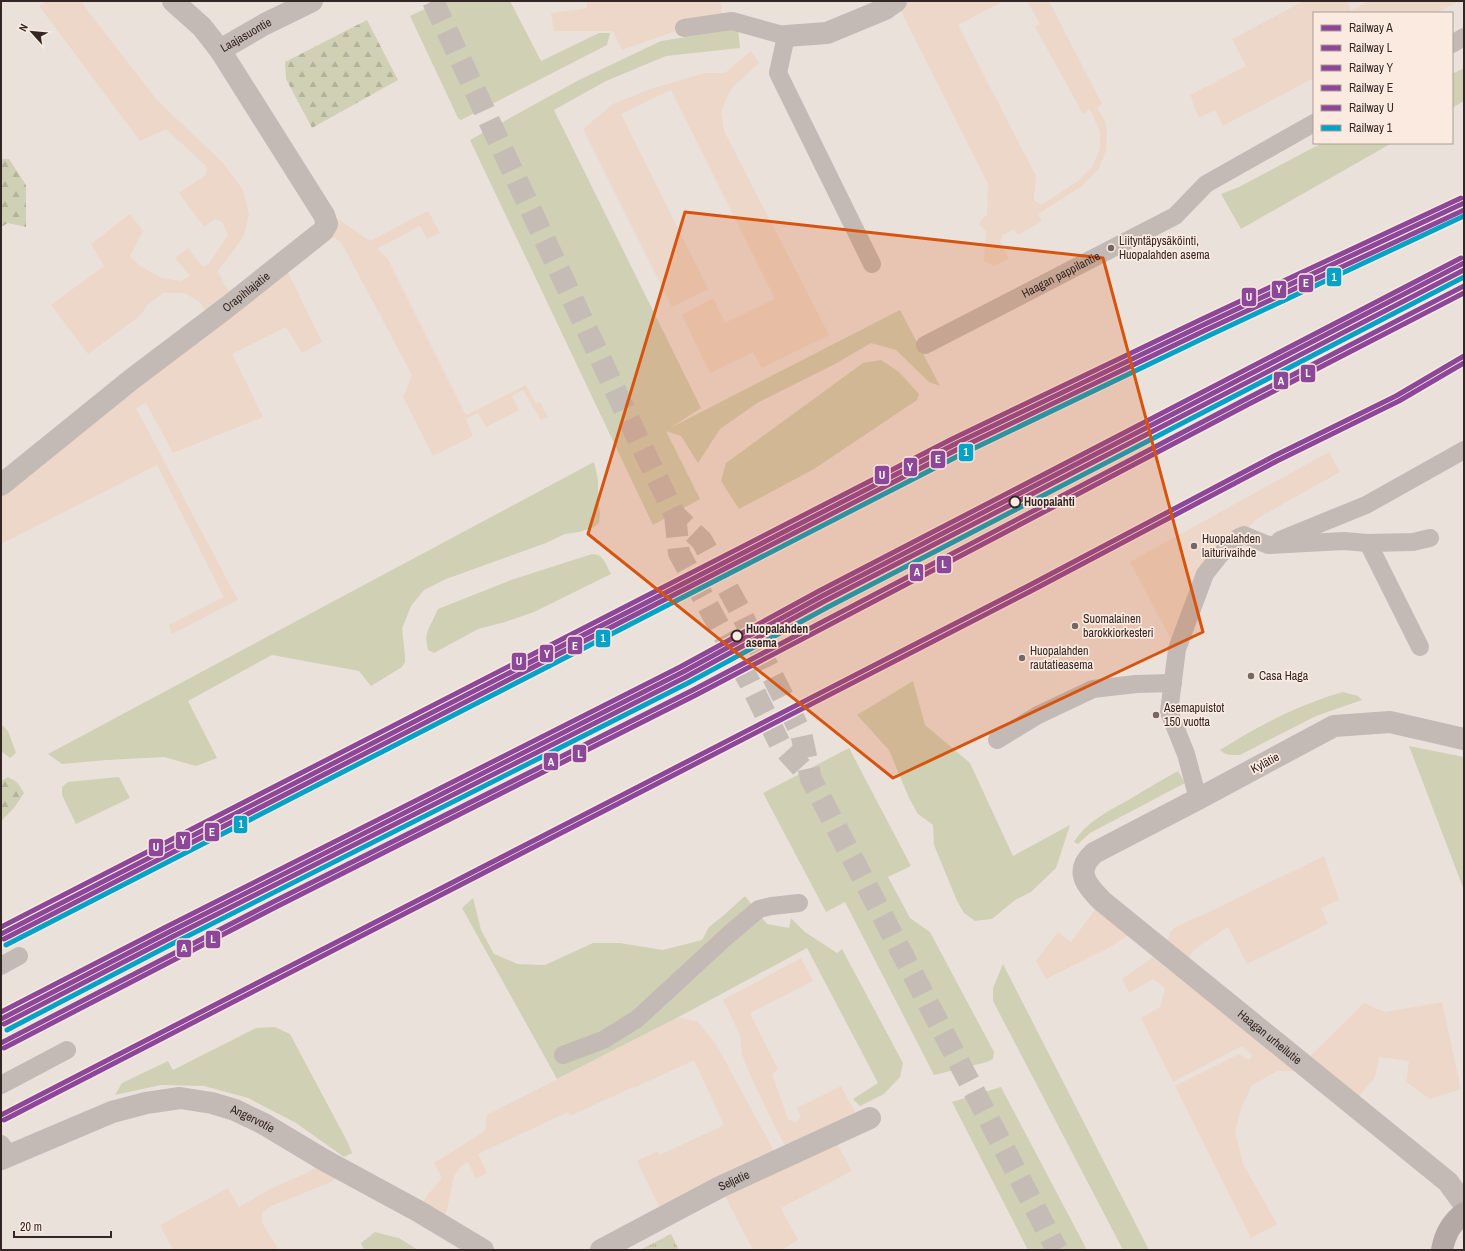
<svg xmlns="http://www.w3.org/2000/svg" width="1465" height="1251" font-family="'Archivo Narrow',sans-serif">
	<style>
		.green { fill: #d0d0b4 }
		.forest { fill: url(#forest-firs) }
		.park { fill: url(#park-tufts) }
		.plaza { fill: #ecd7c9 }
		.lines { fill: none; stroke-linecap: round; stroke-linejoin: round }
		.street-tunnel { stroke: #c6bcb6; stroke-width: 22; stroke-dasharray: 22 11; stroke-linecap: butt }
		.lane { stroke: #c3b9b5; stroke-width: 18 }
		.street { stroke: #c3b9b5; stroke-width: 22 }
		.secondary { stroke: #b4a9a5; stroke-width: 22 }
		.rail-1-casing { stroke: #faeae0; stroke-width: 8 }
		.rail-2-casing { stroke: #faeae0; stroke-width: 8 }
		.rail-3-casing { stroke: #faeae0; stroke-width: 8 }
		.rail-4-casing { stroke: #faeae0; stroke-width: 8 }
		.rail-5-casing { stroke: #faeae0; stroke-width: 8 }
		.rail-6-casing { stroke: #faeae0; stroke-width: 8 }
		.rail-1 { stroke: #8c4799; stroke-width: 5 }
		.rail-2 { stroke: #8c4799; stroke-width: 5 }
		.rail-3 { stroke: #8c4799; stroke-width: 5 }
		.rail-4 { stroke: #8c4799; stroke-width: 5 }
		.rail-5 { stroke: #8c4799; stroke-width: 5 }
		.rail-6 { stroke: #03a2c6; stroke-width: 5 }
		.marked { fill: #d6540e; fill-opacity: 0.2; stroke: #d6540e; stroke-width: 3; stroke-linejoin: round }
		.poi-dot { fill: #746764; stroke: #faeae0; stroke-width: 1.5 }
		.stop-dot { fill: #faeae0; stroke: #342624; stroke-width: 2 }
		.labels { text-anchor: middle; stroke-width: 3.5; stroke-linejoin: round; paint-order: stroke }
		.street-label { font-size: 12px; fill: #342624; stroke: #faeae0 }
		.poi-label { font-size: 12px; fill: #342624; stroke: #faeae0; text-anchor: start }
		.stop-label { font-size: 12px; font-weight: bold; fill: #342624; stroke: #faeae0; text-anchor: start }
		.line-badge { stroke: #faeae0; stroke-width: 1.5 }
		.badge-label { font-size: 11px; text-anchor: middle; font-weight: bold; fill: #fff }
	</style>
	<defs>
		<pattern id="forest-firs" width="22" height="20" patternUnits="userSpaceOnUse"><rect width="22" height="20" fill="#d0d0b4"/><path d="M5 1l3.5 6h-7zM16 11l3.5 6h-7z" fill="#b3b29b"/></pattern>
		<pattern id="park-tufts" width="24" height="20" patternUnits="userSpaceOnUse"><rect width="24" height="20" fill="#d0d0b4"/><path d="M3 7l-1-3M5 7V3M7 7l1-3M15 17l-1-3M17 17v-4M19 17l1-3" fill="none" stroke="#b3b29b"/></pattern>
	</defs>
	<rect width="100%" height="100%" fill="#ebe1db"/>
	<!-- green -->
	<path class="green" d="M442,1H510L541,61L599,33H610L607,45L461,120L458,118L410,16Z
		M738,29L740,48L666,56L606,81L554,110L701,408L670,428L900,310L940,386L929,382L896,350L871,343L835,364L757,403L720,429L698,463L681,436L666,431L700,499L653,525L470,140L579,80L661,41Z
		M1464,68V101L1452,108V74Z
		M1322,143H1392L1241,229L1221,194L1239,187Z
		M881,360L899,372L919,394L917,400L814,469L739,509L721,481L726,463L863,363Z
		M594,462L598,480V498L600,514L599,523L594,527L579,532L565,534L546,543L446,579L424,590L411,606L402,629L405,656V662L402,667L371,686L359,671L272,655L188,701L217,758L196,766L164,757L107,760L62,764L48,754Z
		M592,554C604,554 606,565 611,574L534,612L505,622L478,629L434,653L428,650L426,638L428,630L438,609L511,580Z
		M913,681L925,725L970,763L1013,856L1070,825L1056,868L1031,892L1015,900L992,919L975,921L964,913L957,901L934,845L933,825L918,814L909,798L889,750L857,715Z
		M1343,692L1358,696L1362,700L1316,716L1240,755C1232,755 1226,756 1220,750C1258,726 1300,704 1343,692Z
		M1,724L8,731L16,753L10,758L1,751Z
		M1409,746L1464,757V890Z
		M849,748L911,866L888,877L910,918L930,932L994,1052L993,1059L987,1062L934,1075L845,902L826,912L763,793Z
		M1178,771L1185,783L1090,833L1078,844L1074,842C1087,821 1109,811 1130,799C1146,789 1162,780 1178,771Z
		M119,777L130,798L76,824L62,795V787L68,782Z
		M745,896L767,924L789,928L791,918L805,932L837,953L842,949L903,1063L900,1077L884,1094L860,1106L853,1099L878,1083L807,948L673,1020L557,1079L462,908L473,898L481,930L494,954L518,964L545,965L593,943H620L663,950L702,940L709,927L724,915Z
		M1003,964L1149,1250H1123L993,1001V988Z
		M275,1027L290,1034L347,1141L352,1153L344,1157L296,1123L248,1098L204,1086L161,1085L115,1095L122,1083L168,1061L173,1070L256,1028Z
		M1001,1087L1087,1250H1028L952,1102Z
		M375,1232L399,1238L418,1250H386L384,1249L383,1250H364L361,1243Z"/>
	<!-- forest -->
	<path class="forest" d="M367,20L398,80L312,128L286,79L285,62Z
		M1,159H9L26,185V227L8,223L1,227Z
		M8,777L17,782L24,793L14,808L1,821V781Z"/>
	<!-- park -->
	<path class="park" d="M671,1234L679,1250H640Z"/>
	<!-- plaza -->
	<path class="plaza" d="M47,1H82L84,6L157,100L223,163L243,190L249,214L244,236L218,271L224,284L235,300L283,262L322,342L302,353L286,327L232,354L263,417L173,453L146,403L136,408L238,600L172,634L169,625L224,597L157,465L1,544V471L211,319L200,302L184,293H163L147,305L141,315L88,354L51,305L104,266L91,244L130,214L143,231L130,256L140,266L162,278L181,281L190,276L175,258L188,248L202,266L208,265L228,235L222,222L215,219L204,227L179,193L206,175L207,167L166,129L140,141L39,6Z
		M587,1H721L722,23L684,28L622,50L613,31H554L551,13L587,8Z
		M896,1H1004L958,25L1036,176L1034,200L1041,205L1078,181L1092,167L1100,149V132L1090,109L1083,114L1035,27L1040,24L1027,1H1049L1102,104L1097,108L1105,121L1107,133L1106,151L1098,170L1082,186L1038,214L1042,221L1018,235L1014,229L1003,235L1000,241L1003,249L1009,258L994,266L984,261L986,231L980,225V221L987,215L988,184Z
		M1304,1H1347L1351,10L1369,1H1459L1436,13H1314V78L1223,126L1215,110L1199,118L1190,95L1246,66L1232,39Z
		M751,51L759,63L731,89L721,111L724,131L829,335L762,368L753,352L710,373L682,315L713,298L725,323L775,299L671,90L621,114L708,289L672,307L583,129L613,104L650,89L705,73H725Z
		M428,211L440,233L427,239L420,226L377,249L388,259L466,415L526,385L536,404L540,402L548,417L541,420L523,390L512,396L519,410L486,427L478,413L466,419L473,436L433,456L403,397L412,375L341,242L323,231L332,215L370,241Z
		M1329,452L1340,472L1258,518L1220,555L1175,647L1130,562Z
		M1324,856L1339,900L1321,908L1328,924L1247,964L1228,927L1195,949L1183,966L1303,1063L1364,1003L1385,1012L1442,1002L1461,1089L1430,1099L1406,1082L1409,1061L1379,1057L1375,1077L1352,1104L1298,1071H1278L1252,1085L1242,1106L1235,1131L1243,1164L1277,1224L1251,1238L1175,1086L1239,1054L1249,1060L1253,1056L1242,1046L1173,1082L1141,1018L1160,1007L1165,988L1153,979L1129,993L1122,979L1164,950L1171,931L1177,926L1207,913Z
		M1102,901L1138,929L1107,949L1046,979L1036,961L1058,932L1071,942Z
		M801,958L813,981L750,1013L778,1069L772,1074L788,1119L795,1123L801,1117L797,1108L841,1086L860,1122L832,1135L852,1171L781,1208L798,1240L782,1250H753L720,1187L663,1217L656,1200L637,1161L658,1151L660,1155L724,1125L694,1060L634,1088L633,1087L570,1116L568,1112L478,1154L487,1173L476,1179L468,1162L461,1166L454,1176L447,1210L440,1224L418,1211L426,1197L442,1178L434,1163L485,1131L487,1115L673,1020L682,1018L698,1022L717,1046L779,1160L790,1154L777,1131L751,1077L742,1055L740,1035L723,1000Z
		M324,1160L346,1172L329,1183L271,1206L262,1213V1223L279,1250H173L160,1225L228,1188L239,1207L272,1188L309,1172Z"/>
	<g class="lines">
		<!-- street-tunnel -->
		<path class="street-tunnel" d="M433,1L639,441L675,515L702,541L739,609L801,733L811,779L1057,1250
			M675,515L679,553L750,683L780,744L811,778"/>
		<!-- lane -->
		<g class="lane">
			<path d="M684,28L732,21L786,36L778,73L872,264"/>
			<path d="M1452,44L1464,37"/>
			<path id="s1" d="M925,345L1175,216L1206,184L1314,123"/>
			<path d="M1280,540L1366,505L1464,450"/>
			<path d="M1368,543L1420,647"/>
			<path d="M997,740L1038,715L1093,689L1136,684L1173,683"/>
			<path d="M1198,799L1186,754L1169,712L1177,649L1205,574L1220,555L1239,537L1244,535L1268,545L1344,541L1368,543L1413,542L1430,538"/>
			<path d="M1,966L19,956"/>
			<path d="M563,1055L603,1040L637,1019L727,936L759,909L772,906L799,903"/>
			<path d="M1,1085L67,1050"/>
			<path d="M1,1144L9,1155"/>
		</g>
		<!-- street -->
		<g class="street">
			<path d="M786,36L827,33L885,9L896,1"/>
			<path id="s2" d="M220,50L265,24L312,1"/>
			<path id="s3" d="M1,485L132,379L226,308L323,231L327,224L324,215L220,50L202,27L173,1"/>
			<path id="s4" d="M1464,739L1390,722L1334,726L1198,799L1094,853C1074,871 1086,885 1102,901L1448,1182L1464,1204"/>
			<path id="s5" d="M1,1159L112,1112L146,1103L180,1098L212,1103L235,1110L264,1124L324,1160L418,1211L483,1250"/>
			<path id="s6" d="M601,1250L720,1187L870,1118"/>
		</g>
		<!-- secondary -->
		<path class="secondary" d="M1442,1250C1445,1234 1451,1223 1464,1213"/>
		<!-- rail-1 casing -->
		<g class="rail-1-casing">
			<path id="rail-1" d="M1,1043L273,902L693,690L1246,399L1464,286
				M1,1115L1028,586L1274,456L1396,396L1464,356"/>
		</g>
		<!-- rail-2 casing -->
		<g class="rail-2-casing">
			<path id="rail-2" d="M4,1048L276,907L696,695L1249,404L1464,293
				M4,1120L1031,591L1277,461L1399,401L1464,363"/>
		</g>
		<!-- rail-3 casing -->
		<g class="rail-3-casing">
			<path id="rail-3" d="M1,934L955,444L1203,325L1464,203
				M1,1019L167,933L683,672L822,596L1464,263"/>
		</g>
		<!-- rail-4 casing -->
		<g class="rail-4-casing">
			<path id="rail-4" d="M4,939L958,449L1206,330L1464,210
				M4,1024L170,938L686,677L825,601L1464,270"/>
		</g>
		<!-- rail-5 casing -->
		<g class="rail-5-casing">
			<path id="rail-5" d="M1,927L952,439L1200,320L1461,198
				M1,1012L164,928L680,667L819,591L1461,258"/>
		</g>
		<!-- rail-6 casing -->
		<g class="rail-6-casing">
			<path id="rail-6" d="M6,945L960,455L1208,336L1464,216
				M7,1030L172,944L688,683L828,607L1464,277"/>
		</g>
		<!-- rail-1 -->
		<use href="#rail-1" class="rail-1"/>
		<!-- rail-2 -->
		<use href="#rail-2" class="rail-2"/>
		<!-- rail-3 -->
		<use href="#rail-3" class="rail-3"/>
		<!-- rail-4 -->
		<use href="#rail-4" class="rail-4"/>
		<!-- rail-5 -->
		<use href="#rail-5" class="rail-5"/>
		<!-- rail-6 -->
		<use href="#rail-6" class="rail-6"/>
	</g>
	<!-- marked area -->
	<path class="marked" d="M685,212L1103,258L1203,632L893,778L588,534Z"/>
	<!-- markers -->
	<g class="poi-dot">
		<circle cx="1111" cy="248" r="4"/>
		<circle cx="1194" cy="546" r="4"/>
		<circle cx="1075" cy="626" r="4"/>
		<circle cx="1022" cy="658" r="4"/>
		<circle cx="1251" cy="676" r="4"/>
		<circle cx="1156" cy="715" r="4"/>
	</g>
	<g class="stop-dot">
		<circle cx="1015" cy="502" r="5.5"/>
		<circle cx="737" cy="636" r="5.5"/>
	</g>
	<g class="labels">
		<!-- street labels -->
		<g class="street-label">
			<text dy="4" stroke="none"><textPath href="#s2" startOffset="30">Laajasuontie</textPath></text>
			<text dy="4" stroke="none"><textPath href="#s1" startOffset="153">Haagan pappilantie</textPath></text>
			<text dy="4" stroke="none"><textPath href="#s3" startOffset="312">Orapihlajatie</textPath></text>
			<text transform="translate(1265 763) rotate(-28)" y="4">Kylätie</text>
			<text dy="4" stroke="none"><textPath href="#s4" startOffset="677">Haagan urheilutie</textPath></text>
			<text dy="4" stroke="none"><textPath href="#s5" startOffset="266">Angervotie</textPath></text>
			<text dy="4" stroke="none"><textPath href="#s6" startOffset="150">Seljatie</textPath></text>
		</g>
		<!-- poi labels -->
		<g class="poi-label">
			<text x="1119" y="245">Liityntäpysäköinti,<tspan x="1119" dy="14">Huopalahden asema</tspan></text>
			<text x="1202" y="543">Huopalahden<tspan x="1202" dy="14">laiturivaihde</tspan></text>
			<text x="1083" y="623">Suomalainen<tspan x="1083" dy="14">barokkiorkesteri</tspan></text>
			<text x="1030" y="655">Huopalahden<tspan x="1030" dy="14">rautatieasema</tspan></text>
			<text x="1259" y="680">Casa Haga</text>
			<text x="1164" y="712">Asemapuistot<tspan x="1164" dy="14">150 vuotta</tspan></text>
		</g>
		<!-- stop labels -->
		<g class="stop-label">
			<text x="1024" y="506">Huopalahti</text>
			<text x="746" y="633">Huopalahden<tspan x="746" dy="14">asema</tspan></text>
		</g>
	</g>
	<g class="line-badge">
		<rect x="1326" y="267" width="16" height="20" rx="4" fill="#03a2c6"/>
		<rect x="1298" y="274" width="16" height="19" rx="4" fill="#8c4799"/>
		<rect x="1271" y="280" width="16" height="19" rx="4" fill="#8c4799"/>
		<rect x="1241" y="287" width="16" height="20" rx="4" fill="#8c4799"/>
		<rect x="1300" y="364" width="16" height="19" rx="4" fill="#8c4799"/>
		<rect x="1273" y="371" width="16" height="19" rx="4" fill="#8c4799"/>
		<rect x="958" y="443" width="16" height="19" rx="4" fill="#03a2c6"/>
		<rect x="930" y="450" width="16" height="19" rx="4" fill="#8c4799"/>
		<rect x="903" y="457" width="15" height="20" rx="4" fill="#8c4799"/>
		<rect x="874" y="465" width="16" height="20" rx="4" fill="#8c4799"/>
		<rect x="936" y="555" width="16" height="19" rx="4" fill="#8c4799"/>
		<rect x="909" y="563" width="15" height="19" rx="4" fill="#8c4799"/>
		<rect x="595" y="629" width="16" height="19" rx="4" fill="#03a2c6"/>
		<rect x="567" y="636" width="16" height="19" rx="4" fill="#8c4799"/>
		<rect x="539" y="644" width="15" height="19" rx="4" fill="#8c4799"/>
		<rect x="511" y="652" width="16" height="19" rx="4" fill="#8c4799"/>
		<rect x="572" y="744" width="15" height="19" rx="4" fill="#8c4799"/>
		<rect x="543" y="752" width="16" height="19" rx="4" fill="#8c4799"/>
		<rect x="233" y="815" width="15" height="19" rx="4" fill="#03a2c6"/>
		<rect x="204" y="822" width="16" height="20" rx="4" fill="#8c4799"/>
		<rect x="175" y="831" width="16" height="19" rx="4" fill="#8c4799"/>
		<rect x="148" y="838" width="16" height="19" rx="4" fill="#8c4799"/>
		<rect x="205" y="930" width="16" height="19" rx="4" fill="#8c4799"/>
		<rect x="176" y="939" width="16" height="19" rx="4" fill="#8c4799"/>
	</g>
	<g class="badge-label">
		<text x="1334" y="281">1</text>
		<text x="1306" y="287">E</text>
		<text x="1279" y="293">Y</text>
		<text x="1249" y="301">U</text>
		<text x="1308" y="377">L</text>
		<text x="1281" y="385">A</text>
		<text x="966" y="456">1</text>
		<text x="938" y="463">E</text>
		<text x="910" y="471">Y</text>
		<text x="882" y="479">U</text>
		<text x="944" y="568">L</text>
		<text x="917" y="576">A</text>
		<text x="603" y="642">1</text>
		<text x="575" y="650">E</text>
		<text x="547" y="658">Y</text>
		<text x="519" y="665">U</text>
		<text x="580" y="758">L</text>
		<text x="551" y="766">A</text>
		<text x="241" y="828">1</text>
		<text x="212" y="836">E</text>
		<text x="183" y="844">Y</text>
		<text x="156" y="851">U</text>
		<text x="213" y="943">L</text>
		<text x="184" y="952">A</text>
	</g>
	<!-- border -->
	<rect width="1465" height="1251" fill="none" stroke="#342624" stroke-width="4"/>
	<!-- legend -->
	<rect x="1313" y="12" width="140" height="132" fill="#faeae0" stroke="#ab9c95"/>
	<rect x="1321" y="25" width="20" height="6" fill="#8c4799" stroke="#ab9c95"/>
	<text x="1349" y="32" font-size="12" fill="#342624">Railway A</text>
	<rect x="1321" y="45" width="20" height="6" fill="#8c4799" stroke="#ab9c95"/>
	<text x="1349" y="52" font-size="12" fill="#342624">Railway L</text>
	<rect x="1321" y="65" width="20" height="6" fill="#8c4799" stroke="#ab9c95"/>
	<text x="1349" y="72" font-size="12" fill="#342624">Railway Y</text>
	<rect x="1321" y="85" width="20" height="6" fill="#8c4799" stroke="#ab9c95"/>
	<text x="1349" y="92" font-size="12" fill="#342624">Railway E</text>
	<rect x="1321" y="105" width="20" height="6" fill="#8c4799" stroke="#ab9c95"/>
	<text x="1349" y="112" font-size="12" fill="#342624">Railway U</text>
	<rect x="1321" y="125" width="20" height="6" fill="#03a2c6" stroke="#ab9c95"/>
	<text x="1349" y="132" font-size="12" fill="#342624">Railway 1</text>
	<!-- north arrow -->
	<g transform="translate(32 32) rotate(297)" stroke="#faeae0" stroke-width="3" paint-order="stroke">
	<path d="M0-3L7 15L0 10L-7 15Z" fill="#342624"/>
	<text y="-6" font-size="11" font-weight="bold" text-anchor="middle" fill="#342624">N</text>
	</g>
	<!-- scale -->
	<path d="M14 1231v6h97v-6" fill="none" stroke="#342624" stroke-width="2"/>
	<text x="20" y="1231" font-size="12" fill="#342624" stroke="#faeae0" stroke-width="3" paint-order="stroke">20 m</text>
</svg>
